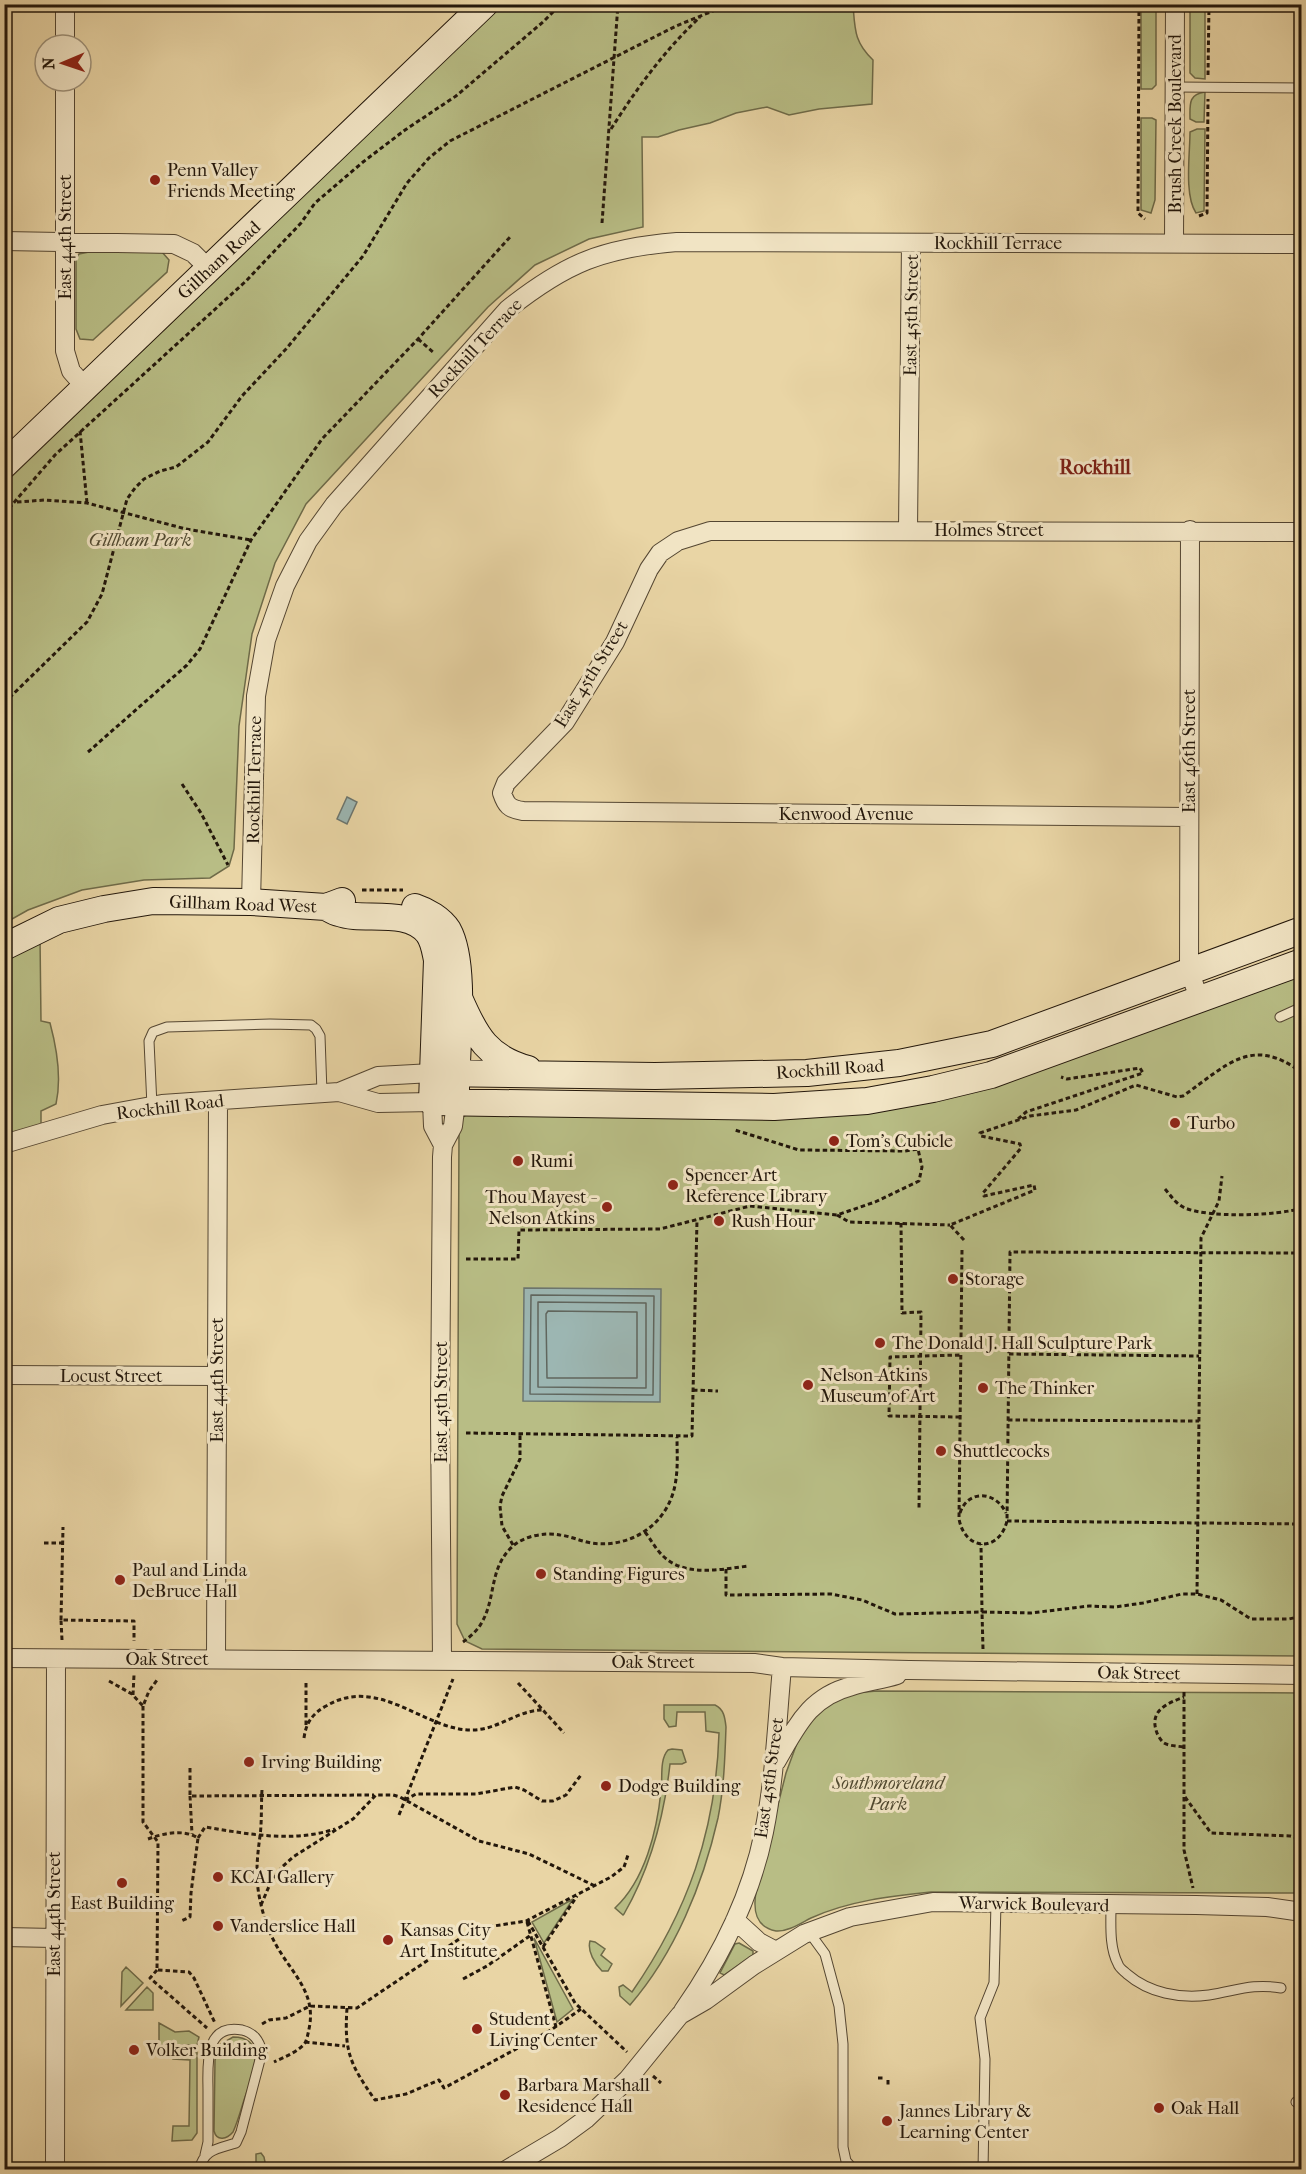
<svg xmlns="http://www.w3.org/2000/svg" width="1306" height="2174" font-family="'IM FELL French Canon',serif">
	<style>
		.green { fill: #b8bd85; stroke: #6e6a48; stroke-width: 1.5 }
		.water { fill: #9cb6b2; stroke: #6c766f; stroke-width: 1.5 }
		.lines { fill: none; stroke-linecap: round; stroke-linejoin: round }
		.shore { stroke: #60665e; stroke-width: 1.5 }
		.lane-casing { stroke: #544632; stroke-width: 11 }
		.street-casing { stroke: #544632; stroke-width: 20 }
		.secondary-casing { stroke: #23170b; stroke-width: 28 }
		.path { stroke: #23170b; stroke-width: 3; stroke-dasharray: 4.5 3; stroke-linecap: butt }
		.lane { stroke: #f1e4c4; stroke-width: 9 }
		.street { stroke: #f1e4c4; stroke-width: 18 }
		.secondary { stroke: #f1e4c4; stroke-width: 26 }
		.poi-dot { fill: #8f2418; stroke: #f1e4c4; stroke-width: 2 }
		.labels { text-anchor: middle; stroke-width: 6; stroke-linejoin: round; paint-order: stroke }
		.street-label { font-size: 18px; fill: #23170b; stroke: #f1e4c4 }
		.poi-label { font-size: 18px; fill: #23170b; stroke: #f1e4c4; text-anchor: start }
		.park-label { font-size: 18px; font-style: italic; fill: #504930; stroke: #f1e4c4 }
		.neighbourhood-label { font-size: 20px; font-weight: bold; fill: #7a1f14; stroke: #f1e4c4 }
	</style>
	<rect width="100%" height="100%" fill="#e9d5a5"/>
	<filter id="stains"><feTurbulence type="fractalNoise" baseFrequency=".00333" numOctaves="4"/><feColorMatrix values="0 0 0 0 .2 0 0 0 0 .09 0 0 0 0 .02 0 0 0 .5 -.17"/></filter>
	<radialGradient id="worn" r=".72"><stop offset=".6" stop-color="#630" stop-opacity="0"/><stop offset="1" stop-color="#630" stop-opacity=".3"/></radialGradient>
	<!-- green -->
	<path class="green" d="M501,5H853C855,29 854,42 873,60L872,104L819,109L789,115L767,107L736,113L710,123L679,130L658,137H642L643,227L589,239L535,265L488,307L306,504L275,563L252,634L239,726L234,849L229,866L210,878L144,880L82,890L28,910L5,923V483Z
		M1141,5H1156V85L1152,89H1141Z
		M1190,5H1205V79L1195,78L1190,73Z
		M1205,92L1204,122H1196L1190,119C1190,105 1188,94 1205,92Z
		M1141,118H1152L1156,120L1155,200L1151,213L1141,210Z
		M1197,129H1205L1204,211L1196,213C1184,195 1190,154 1190,132Z
		M89,252H162L169,260L167,272L93,340L80,339L76,329V259L79,254Z
		M40,937L41,1021L50,1023C57,1049 62,1077 56,1104L41,1111V1125L5,1135V955Z
		M1301,974V1656L482,1649L465,1641L457,1624L459,1127L461,1119L466,1115L845,1111Z
		M877,1691L1301,1693V1893L931,1892C891,1896 848,1901 811,1918C801,1923 788,1932 776,1931C755,1927 753,1910 756,1892L786,1773L800,1735L821,1707L853,1693Z
		M664,1705H715C724,1709 725,1718 726,1727C725,1757 724,1788 718,1818C703,1884 675,1953 630,2005L620,1996L619,1987L623,1985L632,1992C688,1911 716,1831 719,1733L706,1731L705,1712H677L676,1726L669,1727L664,1719Z
		M672,1749L682,1750L686,1762L682,1764H670C664,1817 651,1867 624,1914L623,1915L615,1908C645,1880 657,1831 661,1791C663,1779 659,1760 668,1750Z
		M573,1899L544,1943L532,1922Z
		M534,1938L573,2009L557,2022Z
		M590,1941L595,1942L605,1949L601,1955L612,1964L608,1971H602C595,1964 587,1951 590,1941Z
		M739,1943L753,1951V1955L724,1975L720,1973L735,1944Z
		M126,1967L143,1983L121,2006L122,1972Z
		M147,1987L153,1993V2010H126Z
		M159,2023L175,2032L189,2031L199,2037L197,2045H159Z
		M233,2037C269,2037 252,2077 245,2097C241,2109 238,2121 233,2132C227,2139 217,2142 214,2131L215,2060L221,2044Z
		M173,2052H197V2133L192,2140L172,2141L173,2126H189L190,2060L173,2059Z
		M261,2153L264,2157L266,2167L283,2166V2169H256V2154Z"/>
	<!-- water -->
	<path class="water" d="M347,797L357,802L347,824L337,819Z
		M524,1288L661,1289L660,1402L523,1401Z"/>
	<g class="lines">
		<!-- shore -->
		<path class="shore" d="M531,1295L654,1296L653,1395L530,1394Z
			M538,1302L646,1303V1388L538,1387Z
			M548,1311L637,1312V1378H547L546,1314Z"/>
		<!-- lane casing -->
		<g class="lane-casing">
			<path id="lane" d="M1175,87L1302,88
				M1280,1017L1302,1007
				M152,1106L149,1041L153,1032L167,1027L270,1024L311,1025L316,1029L320,1036L322,1093
				M1111,1905C1111,1924 1109,1947 1118,1964C1119,1968 1124,1971 1127,1974C1149,1993 1180,1999 1209,1995C1236,1991 1252,1983 1281,1988
				M809,1932L825,1954L839,2006L843,2044V2147L846,2161L854,2170
				M1296,2102L1302,2106
				M199,2170C204,2149 217,2149 236,2143L241,2132L262,2052C259,2040 254,2033 242,2030C203,2023 208,2067 208,2091C208,2108 208,2125 208,2142L205,2155
				M983,2170L985,2059L980,2018L994,1983L996,1903"/>
		</g>
		<!-- street casing -->
		<g class="street-casing">
			<path id="street" d="M65,45V4
				M65,81V351L71,371L85,387
				M4,241L174,244L193,253L209,269
				M1174,243L1175,4
				M908,530L911,243
				M1190,530L1189,971L1200,1000
				M1189,817L523,811C509,809 506,805 502,793L506,783L565,722L615,642L649,569L660,553L678,541L710,531L1302,532
				M251,902L256,696L266,640L285,586L308,541L334,505L508,309C566,263 603,248 677,242L1302,244
				M339,1092L378,1076L432,1073
				M4,1144L102,1115L162,1104L339,1092L378,1103L432,1102L433,1126L443,1145
				M4,1375L217,1376
				M4,1658L754,1663L782,1667L909,1670L1302,1675
				M216,1659L218,1101
				M442,1660L440,1413L442,1157L443,1145L453,1126L456,1102
				M776,1762C797,1726 809,1697 852,1686C867,1681 882,1680 897,1675
				M735,1920L759,1942L776,1951
				M4,1937L54,1938
				M683,2011C720,1958 751,1896 764,1832C775,1778 777,1722 782,1667
				M55,2170L56,1659
				M506,2170L560,2138L586,2119L628,2079L680,2015L706,2000L754,1965L804,1934L850,1917L933,1902L1196,1905L1267,1907L1302,1912"/>
		</g>
		<!-- secondary casing -->
		<g class="secondary-casing">
			<path id="secondary" d="M4,465L485,4
				M326,907C330,909 334,912 339,913C363,922 407,907 428,933C434,941 435,951 437,960L432,1102L774,1107L867,1101L933,1089L991,1075L1302,962
				M415,907C427,911 441,919 448,930C467,964 456,1050 456,1091
				M4,947L59,920L104,909L153,901L251,902L326,907L342,901
				M460,1000C476,1037 488,1058 528,1069
				M432,1073L655,1076L807,1073L899,1063L992,1044L1302,930"/>
		</g>
		<!-- path -->
		<path class="path" d="M1139,4L1138,213L1145,219
			M1208,75L1209,4
			M611,129C637,88 664,51 700,17
			M1199,216L1207,213L1208,99
			M602,223L618,4
			M418,339L433,352
			M80,431L87,503
			M17,502L45,500L87,503L186,529L251,540
			M4,514L55,455L246,281L301,223L315,203L363,162L405,130L456,96L543,22L561,4
			M4,703L87,622L102,594L127,499L135,488L144,479L160,471L176,467L208,442L242,396L286,349L363,256L407,183L429,158L450,141L676,26L730,4
			M88,752L187,665L200,649L251,540L322,439L418,339L510,237
			M182,784L201,813L228,865
			M362,890H403
			M1018,1119L1026,1112L1143,1073L1140,1068L1067,1079L1061,1077
			M1165,1189C1171,1196 1176,1204 1185,1208C1209,1218 1277,1216 1302,1208
			M837,1215L849,1222L950,1225
			M901,1223L902,1313L921,1312L919,1509
			M964,1240L950,1225L1035,1190L1034,1185L984,1196L983,1193L1021,1148L1020,1144L981,1136L980,1133L1030,1116L1076,1110L1136,1085L1177,1097L1183,1096C1226,1066 1252,1034 1302,1073
			M962,1250L959,1519C965,1551 999,1553 1007,1521L1010,1252L1302,1253
			M466,1259H518L519,1230L660,1229L750,1206L837,1215L875,1202L919,1181L922,1167L918,1149L905,1151L799,1150L735,1130
			M1009,1354L1199,1356
			M693,1390L718,1391
			M960,1417L889,1416L890,1357L960,1355
			M1008,1420L1199,1421
			M466,1433L692,1436L697,1220
			M960,1513C968,1489 996,1491 1006,1513
			M1007,1521L1302,1524
			M645,1532C651,1540 656,1549 662,1555C684,1578 722,1569 749,1566
			M44,1543H62
			M513,1545L502,1526L500,1506L502,1496L520,1459V1434
			M726,1569V1595L831,1594L862,1600L895,1614L982,1612L981,1544
			M1197,1594L1201,1238L1219,1201L1222,1176
			M61,1620L63,1527
			M62,1640L61,1620L134,1621V1641
			M463,1642C470,1637 478,1630 482,1622C496,1598 489,1568 512,1547C523,1536 545,1532 560,1535C570,1536 580,1541 591,1543C633,1549 671,1522 676,1479C678,1465 677,1451 677,1437
			M983,1649L982,1612L1031,1613L1089,1606L1115,1607L1143,1603L1182,1594H1197L1221,1600L1251,1619H1289L1302,1616
			M109,1681L132,1694L143,1706L149,1691L157,1680
			M518,1683L564,1733
			M1184,1692V1850L1193,1888
			M133,1695L134,1675
			M143,1706V1822L158,1842L157,1970L189,1972L194,1978L215,2023
			M306,1725V1681
			M304,1738C306,1723 312,1714 326,1706C380,1674 425,1732 474,1730C499,1729 518,1710 543,1710
			M1183,1747C1178,1746 1169,1746 1164,1743C1160,1740 1157,1734 1156,1730C1150,1710 1168,1703 1184,1697
			M190,1768V1796L374,1795
			M262,1790C261,1805 262,1821 260,1836C257,1858 255,1878 260,1900C263,1915 268,1930 275,1943C291,1973 317,1992 309,2029C308,2034 307,2039 305,2043C298,2052 284,2057 274,2062
			M190,1796L192,1834
			M1185,1797L1211,1833L1290,1836L1302,1839
			M405,1800L416,1794H476L515,1787L524,1790L542,1801H553L566,1795L581,1775
			M399,1815L453,1679
			M198,1838L205,1827C248,1834 293,1843 335,1829
			M148,1839C164,1833 184,1829 198,1838L191,1893L190,1917L181,1921
			M261,1905L270,1884L282,1867L293,1857L353,1819L376,1795H393L400,1797L479,1841L529,1854L595,1886
			M528,1921L575,2003L627,2052
			M527,1922L556,2027
			M543,1947L577,1896
			M157,1970L150,1978L207,2028
			M463,1979L487,1966L531,1935
			M347,2008C344,2052 350,2064 375,2100L406,2094L439,2080L444,2088L551,2030L581,2009
			M262,2024L269,2020L286,2018L310,2006L357,2008L474,1929L526,1921L611,1877L624,1867L628,1855
			M305,2042L345,2046
			M653,2076L661,2083
			M878,2078H885
			M888,2080V2086"/>
		<!-- lane -->
		<use href="#lane" class="lane"/>
		<!-- street -->
		<use href="#street" class="street"/>
		<!-- secondary -->
		<use href="#secondary" class="secondary"/>
	</g>
	<!-- markers -->
	<g class="poi-dot">
		<circle cx="155" cy="180" r="6"/>
		<circle cx="1175" cy="1123" r="6"/>
		<circle cx="834" cy="1141" r="6"/>
		<circle cx="518" cy="1161" r="6"/>
		<circle cx="673" cy="1185" r="6"/>
		<circle cx="607" cy="1207" r="6"/>
		<circle cx="719" cy="1221" r="6"/>
		<circle cx="953" cy="1279" r="6"/>
		<circle cx="880" cy="1343" r="6"/>
		<circle cx="808" cy="1385" r="6"/>
		<circle cx="983" cy="1388" r="6"/>
		<circle cx="941" cy="1451" r="6"/>
		<circle cx="541" cy="1574" r="6"/>
		<circle cx="120" cy="1580" r="6"/>
		<circle cx="249" cy="1762" r="6"/>
		<circle cx="606" cy="1786" r="6"/>
		<circle cx="218" cy="1877" r="6"/>
		<circle cx="122" cy="1883" r="6"/>
		<circle cx="218" cy="1926" r="6"/>
		<circle cx="388" cy="1940" r="6"/>
		<circle cx="477" cy="2029" r="6"/>
		<circle cx="134" cy="2050" r="6"/>
		<circle cx="505" cy="2095" r="6"/>
		<circle cx="1159" cy="2108" r="6"/>
		<circle cx="887" cy="2121" r="6"/>
	</g>
	<g class="labels">
		<!-- street labels -->
		<g class="street-label">
			<text transform="translate(1175 124) rotate(-90)" y="6">Brush Creek Boulevard</text>
			<text transform="translate(65 237) rotate(-90)" y="6">East 44th Street</text>
			<text x="998" y="249">Rockhill Terrace</text>
			<text transform="translate(219 260) rotate(-43)" y="6">Gillham Road</text>
			<text transform="translate(911 315) rotate(-89)" y="6">East 45th Street</text>
			<text transform="translate(475 348) rotate(-47)" y="6">Rockhill Terrace</text>
			<text x="989" y="536">Holmes Street</text>
			<text transform="translate(591 674) rotate(-58)" y="6">East 45th Street</text>
			<text transform="translate(1189 751) rotate(-90)" y="6">East 46th Street</text>
			<text transform="translate(254 780) rotate(-89)" y="6">Rockhill Terrace</text>
			<text x="846" y="820">Kenwood Avenue</text>
			<text transform="translate(243 904) rotate(2)" y="6">Gillham Road West</text>
			<text transform="translate(830 1069) rotate(-4)" y="6">Rockhill Road</text>
			<text transform="translate(170 1107) rotate(-7)" y="6">Rockhill Road</text>
			<text x="111" y="1382">Locust Street</text>
			<text transform="translate(217 1380) rotate(-90)" y="6">East 44th Street</text>
			<text transform="translate(441 1402) rotate(-90)" y="6">East 45th Street</text>
			<text x="167" y="1665">Oak Street</text>
			<text x="653" y="1668">Oak Street</text>
			<text transform="translate(1139 1673) rotate(1)" y="6">Oak Street</text>
			<text transform="translate(769 1778) rotate(-82)" y="6">East 45th Street</text>
			<text transform="translate(1034 1904) rotate(1)" y="6">Warwick Boulevard</text>
			<text transform="translate(54 1914) rotate(-90)" y="6">East 44th Street</text>
		</g>
		<!-- poi labels -->
		<g class="poi-label">
			<text x="167" y="176">Penn Valley<tspan x="167" dy="21">Friends Meeting</tspan></text>
			<text x="1187" y="1129">Turbo</text>
			<text x="846" y="1147">Tom's Cubicle</text>
			<text x="530" y="1167">Rumi</text>
			<text x="685" y="1181">Spencer Art<tspan x="685" dy="21">Reference Library</tspan></text>
			<text x="595" y="1203" text-anchor="end">Thou Mayest -<tspan x="595" dy="21">Nelson Atkins</tspan></text>
			<text x="731" y="1227">Rush Hour</text>
			<text x="965" y="1285">Storage</text>
			<text x="892" y="1349">The Donald J. Hall Sculpture Park</text>
			<text x="820" y="1381">Nelson-Atkins<tspan x="820" dy="21">Museum of Art</tspan></text>
			<text x="995" y="1394">The Thinker</text>
			<text x="953" y="1457">Shuttlecocks</text>
			<text x="132" y="1576">Paul and Linda<tspan x="132" dy="21">DeBruce Hall</tspan></text>
			<text x="553" y="1580">Standing Figures</text>
			<text x="261" y="1768">Irving Building</text>
			<text x="618" y="1792">Dodge Building</text>
			<text x="230" y="1883">KCAI Gallery</text>
			<text x="122" y="1909" text-anchor="middle">East Building</text>
			<text x="230" y="1932">Vanderslice Hall</text>
			<text x="400" y="1936">Kansas City<tspan x="400" dy="21">Art Institute</tspan></text>
			<text x="489" y="2025">Student<tspan x="489" dy="21">Living Center</tspan></text>
			<text x="146" y="2056">Volker Building</text>
			<text x="517" y="2091">Barbara Marshall<tspan x="517" dy="21">Residence Hall</tspan></text>
			<text x="1171" y="2114">Oak Hall</text>
			<text x="899" y="2117">Jannes Library &amp;<tspan x="899" dy="21">Learning Center</tspan></text>
		</g>
		<!-- park labels -->
		<g class="park-label">
			<text x="140" y="546">Gillham Park</text>
			<text x="888" y="1789">Southmoreland<tspan x="888" dy="21">Park</tspan></text>
		</g>
		<!-- neighbourhood labels -->
		<g class="neighbourhood-label">
			<text x="1095" y="474">Rockhill</text>
		</g>
	</g>
	<!-- margin -->
	<rect width="1306" height="2174" fill="none" stroke="#e9d5a5" stroke-width="24"/>
	<rect x="6" y="6" width="1294" height="2162" fill="none" stroke="#23170b" stroke-width="3"/>
	<rect x="12" y="12" width="1282" height="2150" fill="none" stroke="#23170b" stroke-width="1.5"/>
	<!-- north arrow -->
	<g transform="translate(63 63) rotate(268)"><circle r="28" fill="#f1e4c4" stroke="#9f927a" stroke-width="1.5"/>
	<path d="M0-4.5L10 22L0 15L-10 22Z" fill="#8f2418"/>
	<text y="-9" font-size="16" font-weight="bold" text-anchor="middle" fill="#23170b">N</text>
	</g>
	<rect width="100%" height="100%" filter="url(#stains)"/>
	<rect width="100%" height="100%" fill="url(#worn)"/>
</svg>
